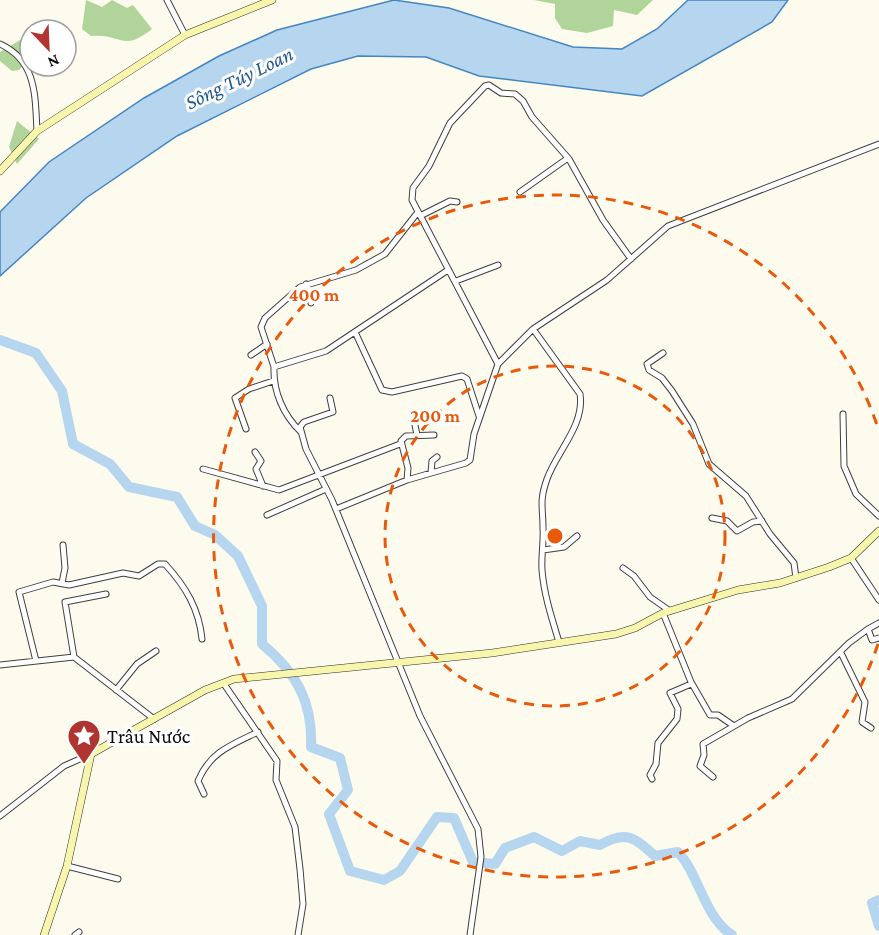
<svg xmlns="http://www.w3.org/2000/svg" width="879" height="935" font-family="'Crimson Pro',serif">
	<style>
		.forest { fill: #b0d49a }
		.water { fill: #b6d6f0; stroke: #4386c1; stroke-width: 1.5 }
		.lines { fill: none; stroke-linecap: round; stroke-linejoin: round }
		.river { stroke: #b6d6f0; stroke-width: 10 }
		.street-casing { stroke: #3f3f3f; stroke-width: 7 }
		.secondary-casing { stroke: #2e2e2e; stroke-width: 8 }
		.street { stroke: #fff; stroke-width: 5 }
		.secondary { stroke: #f8f5ad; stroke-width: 7 }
		.ring { fill: none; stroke: #e8590c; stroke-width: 3; stroke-dasharray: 10 8 }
		.labels { text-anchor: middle; stroke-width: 6; stroke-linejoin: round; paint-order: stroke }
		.poi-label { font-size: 20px; fill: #0c0c0c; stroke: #fff; text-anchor: start }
		.water-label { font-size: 21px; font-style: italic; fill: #215892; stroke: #fff }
		.centre { fill: #e8590c; stroke: #fff; stroke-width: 3 }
		.ring-label { font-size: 18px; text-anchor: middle; font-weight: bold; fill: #e8590c; stroke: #fff; stroke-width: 6; stroke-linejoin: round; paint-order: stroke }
	</style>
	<rect width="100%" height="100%" fill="#fdfbed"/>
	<!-- forest -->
	<path class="forest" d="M86,0L102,7L112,0L127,8L133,5L152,29C122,53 122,33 91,36L82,29Z
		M534,0H653L637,15L614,10L613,26L587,33L562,29L555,18V4Z
		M25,37L30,38L29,60L19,70L12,71L0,61V52Z
		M17,121L39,139L17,164L9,147Z"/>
	<!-- water -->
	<path class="water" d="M394,0L449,8L573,47L622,49L657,29L688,0H788L772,22L642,96L479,76L426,57L358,56L311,69L177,136L86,198L0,276V212L49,162L144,98L219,56L277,30Z"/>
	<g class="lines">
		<!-- river -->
		<path class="river" d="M0,340L36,353L62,391L73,444L110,464L129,487L177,497L195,526L215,535L238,556L262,606V644C297,673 313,703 311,747L340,758L348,790L329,814L350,871L384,880L400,871L437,817L454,818L473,862L495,864L505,848L534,837L562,851L580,841L600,845C626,830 634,837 655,856L678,852C699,874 704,917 732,935
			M879,900L872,903L879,926"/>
		<!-- street casing -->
		<g class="street-casing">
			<path id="street" d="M167,0L185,35
				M0,44C37,61 35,96 37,131
				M520,192L568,158
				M420,216L450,201L457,202
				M456,281L498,265
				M306,284L313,297L311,303
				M533,329L580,394C585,425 557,451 547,479C539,502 543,506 543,528C544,542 541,556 542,570C544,595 552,619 559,642
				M355,332L382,390L392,392L462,376L467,379L479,416
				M663,353L647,364L649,370L662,378L672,391L693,424L709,464L746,496L770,534L794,563L796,578
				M251,355L267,344
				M498,364L412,200L413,188L429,166L450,123L485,86L489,85L501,93L515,94L523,101L532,117L569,159L603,220L631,259
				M274,367L261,327L265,318L300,287L356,270L385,254L418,212
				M330,398L333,412L304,422L300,427L306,449L332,500L420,716L478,829L481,857L470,935
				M843,414L844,466L856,494L879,516
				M414,420L417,435
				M246,429L235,398L249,389L273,381
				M301,432C283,415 273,391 274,367L326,351L448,270
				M255,452L261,461L256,469L263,486
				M203,469L279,490L400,444
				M431,473L432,461L437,457
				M407,480L408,468L401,441L406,436L434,435
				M336,509L407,480L466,463L470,460L474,434L498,364L533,329L607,280L668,226L879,144
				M267,515L326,489
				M712,518L727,521L737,531L753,522L762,521
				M543,550L564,547L577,536
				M851,558L879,600
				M623,568L634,576L650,597L670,611
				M62,583L65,568L63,545
				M106,594L65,602L74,657L154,719
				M663,613L691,682L710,715H718L734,726
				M868,629L879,623
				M841,653L865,702L862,722L871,728
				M36,661L19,592L53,582L69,585L123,573L139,576L158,564H165C186,587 199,609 202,639
				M0,665L74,657
				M224,684L277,761L276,780L295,827L300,869L303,904L298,935
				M116,690L137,664L156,651
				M713,777L700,766L704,755L703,744L748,718L792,699L849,643L868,629L872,640L879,638
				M652,779L650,775L656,764L658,743L677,719L678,709L670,693L691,684
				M204,794L198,781C210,752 231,745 258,732
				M0,816L64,766L91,754
				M67,866L118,879
				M75,935L79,932"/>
		</g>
		<!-- secondary casing -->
		<g class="secondary-casing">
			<path id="secondary" d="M0,171L37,131L185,35L272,0
				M44,935L67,866L91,754L205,690L234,679L492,653L616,634L635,628L663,613L738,590L780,583L829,567L851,558L879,531"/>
		</g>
		<!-- street -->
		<use href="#street" class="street"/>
		<!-- secondary -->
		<use href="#secondary" class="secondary"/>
	</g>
	<!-- distance rings -->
	<g class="ring">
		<circle cx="555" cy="536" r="170"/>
		<path d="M878 644A341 341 0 1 1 878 428"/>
	</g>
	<!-- icons -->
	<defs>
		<g id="sight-pin" transform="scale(1.725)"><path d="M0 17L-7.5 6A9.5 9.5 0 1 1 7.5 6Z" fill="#b03430" stroke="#fff"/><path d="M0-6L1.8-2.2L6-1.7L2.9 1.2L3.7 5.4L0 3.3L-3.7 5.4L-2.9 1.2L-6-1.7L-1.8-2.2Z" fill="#fff"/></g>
	</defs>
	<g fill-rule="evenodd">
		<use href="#sight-pin" x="84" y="736"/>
	</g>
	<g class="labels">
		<!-- poi labels -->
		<g class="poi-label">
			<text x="107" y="743">Trâu Nước</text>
		</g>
		<!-- water labels -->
		<g class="water-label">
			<text transform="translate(239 78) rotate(-26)" y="7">Sông Túy Loan</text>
		</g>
	</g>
	<circle cx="555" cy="536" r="9" class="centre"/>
	<g class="ring-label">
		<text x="314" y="301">400 m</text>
		<text x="435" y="422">200 m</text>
	</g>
	<!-- north arrow -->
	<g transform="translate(48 48) rotate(157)"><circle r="28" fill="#ffffff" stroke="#9e9e9e" stroke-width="1.5"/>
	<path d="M0-4.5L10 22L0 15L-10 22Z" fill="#b03430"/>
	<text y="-9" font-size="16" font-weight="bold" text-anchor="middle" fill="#0c0c0c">N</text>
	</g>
</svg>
